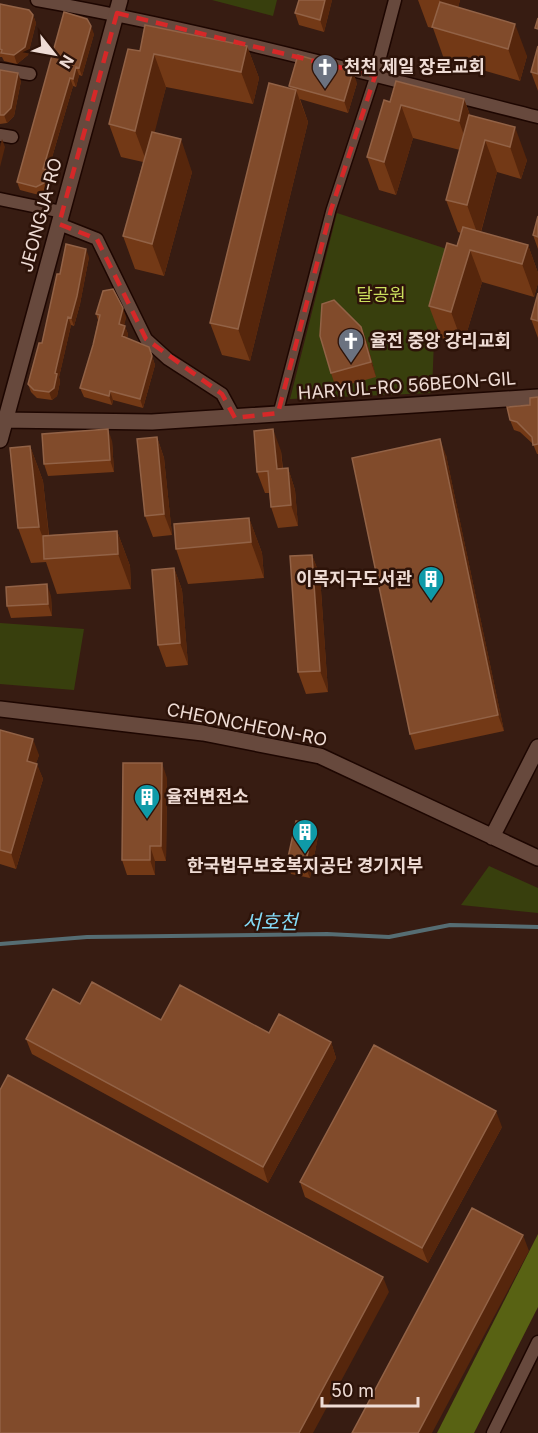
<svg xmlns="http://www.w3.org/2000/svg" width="538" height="1433" font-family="Inter,'Noto Sans KR',sans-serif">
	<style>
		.green { fill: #383f0d }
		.forest { fill: #586213 }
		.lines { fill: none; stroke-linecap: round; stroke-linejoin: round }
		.stream { stroke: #566d73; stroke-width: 4 }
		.pedestrian-casing { stroke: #1d0601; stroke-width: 12 }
		.minor-casing { stroke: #1d0601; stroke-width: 15 }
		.tertiary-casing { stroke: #1d0601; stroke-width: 18 }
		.pedestrian { stroke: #67493d; stroke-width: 9 }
		.minor { stroke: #67493d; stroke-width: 12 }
		.tertiary { stroke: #67493d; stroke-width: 15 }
		.wall { fill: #733916 }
		.shaded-wall { fill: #56260c }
		.building { fill: #814b2b; stroke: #926246; stroke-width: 1.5 }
		.marked { fill: none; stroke: #d62828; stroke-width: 4.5; stroke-dasharray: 12 8; stroke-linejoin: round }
		.labels { text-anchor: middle; stroke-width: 5; stroke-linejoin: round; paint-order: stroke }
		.poi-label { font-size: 18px; font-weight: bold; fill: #efdcd5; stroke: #2d1309; text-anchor: start }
		.street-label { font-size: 18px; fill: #efdcd5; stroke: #2d1309 }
		.park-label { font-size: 18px; fill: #ccdf5e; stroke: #2d1309 }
		.water-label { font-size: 20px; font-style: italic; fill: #84dbf7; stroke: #2d1309 }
	</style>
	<rect width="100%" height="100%" fill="#371c12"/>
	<!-- green -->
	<path class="green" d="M212,0H277L273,16Z
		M337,213L459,253L434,339L432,393L290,399Z
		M0,623L84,629L74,690L0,684Z
		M489,866L538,888V913L461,905Z"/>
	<!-- forest -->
	<path class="forest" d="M538,1234V1307L474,1433H437Z"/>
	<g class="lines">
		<!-- stream -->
		<path class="stream" d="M0,944L87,937L327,934L389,937L450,925L538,927"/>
		<!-- pedestrian casing -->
		<g class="pedestrian-casing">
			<path id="pedestrian" d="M278,413L331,210L375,76"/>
		</g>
		<!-- minor casing -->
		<g class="minor-casing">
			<path id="minor" d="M37,0C206,30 371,75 538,117
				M0,69L30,74
				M375,76L395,0
				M0,135L12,137
				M0,199L62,212
				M59,224L97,239L146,339L168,359L222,394L235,418
				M493,1433L538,1342"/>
		</g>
		<!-- tertiary casing -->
		<g class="tertiary-casing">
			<path id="tertiary" d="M0,420L152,422L538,397
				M0,440L120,0
				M0,709L203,733L320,756L538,858
				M492,837L538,747"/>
		</g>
		<!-- pedestrian -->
		<use href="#pedestrian" class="pedestrian"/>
		<!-- minor -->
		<use href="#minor" class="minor"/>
		<!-- tertiary -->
		<use href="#tertiary" class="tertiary"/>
	</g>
	<!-- wall -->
	<path class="wall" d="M299,0H332L324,32L299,25L295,13Z
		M418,0H460L458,7L527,56L520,81L444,59L433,28L428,27Z
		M0,4L33,15L36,23L28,55L17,64L4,61L2,57H0Z
		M64,12L94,34L82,76L79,75L76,87L73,86L48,171L51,178L47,191L39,195L20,190L17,182Z
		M247,46L259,78L253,104L166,87L154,132L192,172L164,276L135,269L123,236L143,162L121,157L109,124L140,51Z
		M538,46V91L531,72Z
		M0,70L21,81L14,116L7,123L0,124Z
		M357,83L348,113L300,99L308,122L250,361L222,355L210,323L290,88L289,86Z
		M464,99L470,115L527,160L521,179L497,172L481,232L528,245L538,273V283L534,297L482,282L463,345L441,338L429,306L457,246L461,233L458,232L446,200L460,150L413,138L396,195L379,190L367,157L390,102Z
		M538,216V249L533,235Z
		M89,257L80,304L74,326L71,325L59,377L60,382L57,396L52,400L37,398L31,392L28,384L42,343L60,274Z
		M538,293V338L531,319Z
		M96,314L126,317L124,325L128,334L127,338L149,347L155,365L143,408L113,400L112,405L84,397L80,388L93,345L98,320Z
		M361,327L367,343L376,377L336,388L331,373Z
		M538,397V454H537L533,444L520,432L514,430L510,420Z
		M157,437L164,458L172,535L153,537L145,516Z
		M112,441L114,472L48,476L44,464Z
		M30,446L43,481L49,535L117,531L130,566L131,589L57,594L46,562L31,563L18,528Z
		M281,451L283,469L288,468L295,490L298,526L278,528L271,507L269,493H265L257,472Z
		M446,455L504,731L415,750L410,734Z
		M249,518L262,553L264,578L188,584L176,549Z
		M312,555L320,576L328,692L306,694L298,672Z
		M174,568L182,590L188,665L166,667L158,645Z
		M51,596L52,616L11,618L7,606Z
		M0,730L39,755L36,763L43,779L16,869L0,864Z
		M167,778L166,861H155V875H127L122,860Z
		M318,836L310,878L291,874L287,862Z
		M80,1004L161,1020L269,1033L331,1042L336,1058L268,1183L32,1054L26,1039Z
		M502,1127L428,1263L305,1197L300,1182Z"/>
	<!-- shaded-wall -->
	<path class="shaded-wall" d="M325,0H332L324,32L320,20Z
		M440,0H460L452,32L440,2Z
		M33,15L36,23L28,55L17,64L14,55Z
		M515,24L527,56L520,81L508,49Z
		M91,26L94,34L82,76L79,68Z
		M247,46L259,78L253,104L241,72Z
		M154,54L166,87L147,163L135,131Z
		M76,67L79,75L76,87L73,79Z
		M353,71L357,83L348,113L344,101Z
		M18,73L21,81L14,116L7,123L4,115Z
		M70,78L73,86L48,171L51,178L47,191L44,183L43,169Z
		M296,90L308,122L250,361L238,329Z
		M464,99L476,132L470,153L459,121Z
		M401,105L413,138L396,195L384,162Z
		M515,127L527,160L521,179L510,147Z
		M2,139L5,147L0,167V147Z
		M181,139L192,172L164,276L152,244Z
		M485,140L497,172L479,238L467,205Z
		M528,245L538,273V283L534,297L522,264Z
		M86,249L89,257L80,304L74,326L71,318Z
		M470,250L482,282L463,345L451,312Z
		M123,308L126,317L123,333L119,324Z
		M68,317L71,325L59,377L60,382L57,396L52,400L49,392L55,373Z
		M125,326L128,334L125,345L122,336Z
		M361,327L367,343L376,377L371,362Z
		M152,356L155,365L143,408L140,399Z
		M110,391L113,400L112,405L109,396Z
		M108,429L112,441L114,472L110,460Z
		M273,429L281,451L284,490L277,469Z
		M157,437L164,458L172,535L164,514Z
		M440,439L446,455L504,731L498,715Z
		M30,446L43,481L51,558H50L39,527Z
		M288,468L295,490L298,526L291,505Z
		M249,518L262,553L264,578L251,542Z
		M117,531L130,566L131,589L118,554Z
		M312,555L320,576L328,692L320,671Z
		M174,568L182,590L188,665L180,643Z
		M47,584L51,596L52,616L48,604Z
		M33,739L39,755L32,776L27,761Z
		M162,763L167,778L166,861L161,846Z
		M37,764L43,779L16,869L11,853Z
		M314,824L318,836L310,878L305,866Z
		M150,846L155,861V875L150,860Z
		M331,1042L336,1058L268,1183L263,1167Z
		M496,1111L502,1127L428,1263L422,1248Z
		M523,1235L529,1251L432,1433H418Z
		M383,1277L389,1292L313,1433H299Z"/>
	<!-- building -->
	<path class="building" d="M299,0H325L320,20L295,13Z
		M440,2L515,24L508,49L432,27Z
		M0,4L29,10L33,15L25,47L14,55L1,53L2,50L0,49Z
		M64,12L87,19L91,26L79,68L76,67L73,79L70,78L43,169L48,170L44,183L36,187L17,182Z
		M538,18V29L535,28Z
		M145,25L247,46L241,72L154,54L135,131L109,124L128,49L140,51Z
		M538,46V74L531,72Z
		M298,55L353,71L344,101L289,86Z
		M0,70L18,73L11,108L4,115H0Z
		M396,81L464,99L459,121L401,105L384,162L367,157L384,100L390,102Z
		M269,83L296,90L238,329L210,323Z
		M469,115L515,127L510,147L485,140L467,205L446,200Z
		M152,132L181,139L152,244L123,236Z
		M538,216V237L533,235Z
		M463,227L528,245L522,264L470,250L451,312L429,306L447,243L457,246Z
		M66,244L86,249L77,296L71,318L68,317L55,373L57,374L54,388L49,392L34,390L28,384L39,343H42L57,274H60Z
		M113,289L123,308L119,324L125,326L122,336L149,347L152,356L140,399L110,391L109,396L80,388L93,345L100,315L96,314L103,291Z
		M538,293V321L531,319Z
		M334,300L361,327L371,362L331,373L320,336L322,304Z
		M538,397V444L533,445L532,437L517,422L510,420L507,407L530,405V398Z
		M108,429L110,460L44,464L42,434Z
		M273,429L277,469L288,468L291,505L271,507L268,471L257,472L254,431Z
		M157,437L164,514L145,516L137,439Z
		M440,439L498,715L410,734L352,458Z
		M30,446L39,527L18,528L10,448Z
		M249,518L251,542L176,549L174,524Z
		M117,531L118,554L44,559L43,536Z
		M312,555L320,671L298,672L290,556Z
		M174,568L180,643L158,645L152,570Z
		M47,584L48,604L7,606L6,587Z
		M0,730L33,739L27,761L37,764L11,853L0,850Z
		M123,763H162L161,846H150V860H122Z
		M296,821L314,824L305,866L287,862Z
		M92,982L161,1020L180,985L269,1033L279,1014L331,1042L263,1167L26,1039L53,989L80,1004Z
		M374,1045L496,1111L422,1248L300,1182Z
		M8,1075L383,1277L299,1433H0V1090Z
		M472,1208L523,1235L418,1433H352Z"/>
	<!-- marked area -->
	<path class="marked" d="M117,13L375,76L331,210L278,413L235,418L222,394L146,339L97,239L59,224Z"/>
	<!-- icons -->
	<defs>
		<g id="church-pin" transform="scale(1.35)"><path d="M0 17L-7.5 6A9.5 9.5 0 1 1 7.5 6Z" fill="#6b7280" stroke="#2d1309"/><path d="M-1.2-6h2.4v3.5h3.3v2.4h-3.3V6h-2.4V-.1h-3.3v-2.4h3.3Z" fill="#fff"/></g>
		<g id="building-pin" transform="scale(1.35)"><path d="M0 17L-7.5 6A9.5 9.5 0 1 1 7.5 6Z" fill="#0f9aa8" stroke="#2d1309"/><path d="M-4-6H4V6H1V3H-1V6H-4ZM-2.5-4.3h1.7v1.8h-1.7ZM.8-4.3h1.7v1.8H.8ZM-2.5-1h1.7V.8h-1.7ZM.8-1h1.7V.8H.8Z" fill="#fff"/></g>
	</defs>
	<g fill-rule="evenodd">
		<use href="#church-pin" x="325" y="67"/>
		<use href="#church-pin" x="351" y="341"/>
		<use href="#building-pin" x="431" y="579"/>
		<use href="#building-pin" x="147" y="797"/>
		<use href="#building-pin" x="305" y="832"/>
	</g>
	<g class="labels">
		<!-- poi labels -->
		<g class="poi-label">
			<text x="344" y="73">천천 제일 장로교회</text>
			<text x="370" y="347">율전 중앙 강리교회</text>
			<text x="412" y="585" text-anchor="end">이목지구도서관</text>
			<text x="166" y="803">율전변전소</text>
			<text x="305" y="872" text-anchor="middle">한국법무보호복지공단 경기지부</text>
		</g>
		<!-- street labels -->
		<g class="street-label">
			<text transform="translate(41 215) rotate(-75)" y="6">JEONGJA-RO</text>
			<text transform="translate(407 386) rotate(-4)" y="6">HARYUL-RO 56BEON-GIL</text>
			<text transform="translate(247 725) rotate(11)" y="6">CHEONCHEON-RO</text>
		</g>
		<!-- park labels -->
		<g class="park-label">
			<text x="381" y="301">달공원</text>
		</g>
		<!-- water labels -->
		<g class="water-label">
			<text x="270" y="929">서호천</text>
		</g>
	</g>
	<!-- north arrow -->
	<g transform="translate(54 54) rotate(121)" stroke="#2d1309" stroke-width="4.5" paint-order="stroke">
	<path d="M0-4.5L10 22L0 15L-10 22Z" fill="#efdcd5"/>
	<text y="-9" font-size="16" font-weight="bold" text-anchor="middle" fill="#efdcd5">N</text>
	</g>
	<!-- scale -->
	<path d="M322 1397v9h96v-9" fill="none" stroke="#efdcd5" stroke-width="3"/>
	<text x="331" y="1397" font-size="18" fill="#efdcd5" stroke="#2d1309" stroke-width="4.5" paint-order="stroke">50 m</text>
</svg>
